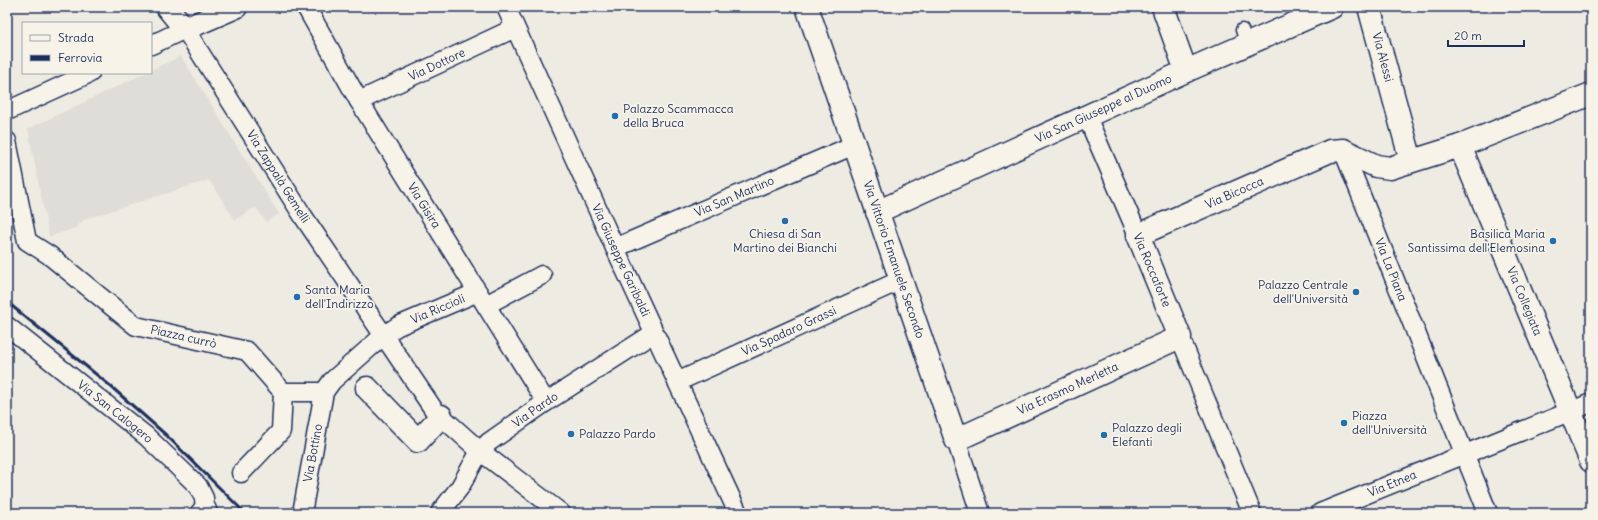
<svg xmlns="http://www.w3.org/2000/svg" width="1598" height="520" font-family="Delius,sans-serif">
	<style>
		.built { fill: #deddd8 }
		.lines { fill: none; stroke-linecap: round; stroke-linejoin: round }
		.service-casing { stroke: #1b2f5e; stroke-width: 15 }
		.pedestrian-casing { stroke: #1b2f5e; stroke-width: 21 }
		.minor-casing { stroke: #1b2f5e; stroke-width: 25 }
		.service { stroke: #f7f3e8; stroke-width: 12 }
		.pedestrian { stroke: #f7f3e8; stroke-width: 18 }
		.minor { stroke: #f7f3e8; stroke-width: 22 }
		.rail { stroke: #1b2f5e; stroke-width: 3 }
		.poi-dot { fill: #1f6fb2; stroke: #f7f3e8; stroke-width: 1.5 }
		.labels { text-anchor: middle; stroke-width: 3.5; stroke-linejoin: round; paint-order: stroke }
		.street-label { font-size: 12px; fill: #1b2f5e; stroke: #f7f3e8 }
		.poi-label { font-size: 12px; fill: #1b2f5e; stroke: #f7f3e8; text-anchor: start }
	</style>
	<rect width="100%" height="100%" fill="#eeebe2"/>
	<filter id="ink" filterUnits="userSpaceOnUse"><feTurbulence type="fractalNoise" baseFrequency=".025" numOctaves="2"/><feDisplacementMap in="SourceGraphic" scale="8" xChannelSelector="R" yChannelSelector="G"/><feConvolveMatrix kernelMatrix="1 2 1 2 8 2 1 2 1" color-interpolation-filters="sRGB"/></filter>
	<g filter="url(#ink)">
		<!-- built -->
		<path class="built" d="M181,56L279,214L266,222L256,207L235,220L209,180L85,219L75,228L49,237L28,129L145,73H151V70Z"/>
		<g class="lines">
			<!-- service casing -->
			<g class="service-casing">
				<path id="service" d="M1242,30L1247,44"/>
			</g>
			<!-- pedestrian casing -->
			<g class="pedestrian-casing">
				<g id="pedestrian">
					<path id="s1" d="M306,7L359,101L546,402"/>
					<path id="s2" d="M506,7L615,248L738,513"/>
					<path id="s3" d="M151,45L185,29L303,216L434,410L480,451L561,513"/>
					<path id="s4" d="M359,101L515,28"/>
					<path d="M7,111L90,73"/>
					<path d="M1087,117L1138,235"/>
					<path id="s5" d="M7,141L27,241L49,255L136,326L247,351L283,392H324"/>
					<path id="s6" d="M1343,150L1488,513"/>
					<path id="s7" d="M615,248L854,145"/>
					<path d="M486,305L542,275"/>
					<path id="s8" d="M7,326L146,436L198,486L204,498L205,510"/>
					<path d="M1180,337L1252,513"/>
					<path id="s9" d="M677,382L901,280"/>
					<path d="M956,440L980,513"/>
					<path d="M241,473L281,431L283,392"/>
					<path id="s10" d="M302,513L324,392L332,381L384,335L398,326L478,292"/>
					<path id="s11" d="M440,513L460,487L480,451L489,442L546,402L654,333"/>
					<path id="s12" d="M1320,513L1591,403"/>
				</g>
			</g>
			<!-- minor casing -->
			<g class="minor-casing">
				<g id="minor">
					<path d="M167,7L185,29L236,7"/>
					<path id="s13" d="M807,7L956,440L1180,337L1138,235L1330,151L1343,150L1376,166L1390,168L1460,146L1591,94"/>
					<path d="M1163,7L1186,71"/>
					<path id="s14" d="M1369,7L1411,161"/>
					<path id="s15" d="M1460,146L1591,461"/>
					<path id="s16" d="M877,212L1186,71L1332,7"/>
					<path d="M367,388L418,441L441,416"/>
					<path d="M202,513L205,510"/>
				</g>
			</g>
			<!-- service -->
			<use href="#service" class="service"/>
			<!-- pedestrian -->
			<use href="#pedestrian" class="pedestrian"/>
			<!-- minor -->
			<use href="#minor" class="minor"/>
			<!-- rail -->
			<path class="rail" d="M7,302L108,384L166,435L245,513"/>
		</g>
	</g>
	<!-- markers -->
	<g class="poi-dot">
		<circle cx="615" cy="116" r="4"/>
		<circle cx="785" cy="221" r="4"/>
		<circle cx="1553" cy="241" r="4"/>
		<circle cx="1356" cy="292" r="4"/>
		<circle cx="297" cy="297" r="4"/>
		<circle cx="1344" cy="423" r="4"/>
		<circle cx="571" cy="434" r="4"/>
		<circle cx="1104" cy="435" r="4"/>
	</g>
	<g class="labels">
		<!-- street labels -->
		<g class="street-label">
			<text dy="4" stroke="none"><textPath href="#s14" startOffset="52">Via Alessi</textPath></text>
			<text dy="4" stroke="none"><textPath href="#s4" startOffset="86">Via Dottore</textPath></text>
			<text dy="4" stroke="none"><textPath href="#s16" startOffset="249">Via San Giuseppe al Duomo</textPath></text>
			<text dy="4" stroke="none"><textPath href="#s3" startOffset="212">Via Zappalà Gemelli</textPath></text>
			<text dy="4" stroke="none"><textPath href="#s13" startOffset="920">Via Bicocca</textPath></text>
			<text dy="4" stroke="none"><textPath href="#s7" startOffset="130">Via San Martino</textPath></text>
			<text dy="4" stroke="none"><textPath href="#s1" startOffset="231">Via Gisira</textPath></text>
			<text dy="4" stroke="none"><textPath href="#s13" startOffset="267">Via Vittorio Emanuele Secondo</textPath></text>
			<text dy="4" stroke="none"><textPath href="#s2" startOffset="278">Via Giuseppe Garibaldi</textPath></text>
			<text dy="4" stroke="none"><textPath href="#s6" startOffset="129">Via La Piana</textPath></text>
			<text transform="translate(1152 270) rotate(67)" y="4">Via Roccaforte</text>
			<text dy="4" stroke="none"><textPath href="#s15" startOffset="168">Via Collegiata</textPath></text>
			<text dy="4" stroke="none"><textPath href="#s10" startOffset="266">Via Riccioli</textPath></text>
			<text dy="4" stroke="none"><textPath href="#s9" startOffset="123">Via Spadaro Grassi</textPath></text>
			<text dy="4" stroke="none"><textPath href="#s5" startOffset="289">Piazza currò</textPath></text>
			<text dy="4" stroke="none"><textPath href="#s13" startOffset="581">Via Erasmo Merletta</textPath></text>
			<text dy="4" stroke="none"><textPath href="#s11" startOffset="143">Via Pardo</textPath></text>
			<text dy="4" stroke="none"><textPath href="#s8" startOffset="138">Via San Calogero</textPath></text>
			<text dy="4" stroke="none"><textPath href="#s10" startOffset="61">Via Bottino</textPath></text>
			<text dy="4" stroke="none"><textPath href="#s12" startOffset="78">Via Etnea</textPath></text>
		</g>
		<!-- poi labels -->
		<g class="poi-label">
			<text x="623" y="113">Palazzo Scammacca<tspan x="623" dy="14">della Bruca</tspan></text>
			<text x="785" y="238" text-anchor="middle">Chiesa di San<tspan x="785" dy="14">Martino dei Bianchi</tspan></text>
			<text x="1545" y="238" text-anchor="end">Basilica Maria<tspan x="1545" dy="14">Santissima dell'Elemosina</tspan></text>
			<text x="1348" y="289" text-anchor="end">Palazzo Centrale<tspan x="1348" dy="14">dell'Università</tspan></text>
			<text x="305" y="294">Santa Maria<tspan x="305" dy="14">dell'Indirizzo</tspan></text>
			<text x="1352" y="420">Piazza<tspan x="1352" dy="14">dell'Università</tspan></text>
			<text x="1112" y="432">Palazzo degli<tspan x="1112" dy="14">Elefanti</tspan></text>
			<text x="579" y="438">Palazzo Pardo</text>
		</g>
	</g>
	<!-- margin -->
	<rect width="1598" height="520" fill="none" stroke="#f7f3e8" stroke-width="24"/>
	<rect x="12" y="12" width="1574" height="496" fill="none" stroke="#1b2f5e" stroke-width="1.5" filter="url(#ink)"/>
	<!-- legend -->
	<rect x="22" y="22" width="130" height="52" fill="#f7f3e8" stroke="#9fa5b1"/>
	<rect x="30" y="35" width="20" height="6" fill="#f7f3e8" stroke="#9fa5b1"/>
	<text x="58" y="42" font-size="12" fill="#1b2f5e">Strada</text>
	<rect x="30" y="55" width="20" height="6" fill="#1b2f5e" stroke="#9fa5b1"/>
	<text x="58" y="62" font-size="12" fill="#1b2f5e">Ferrovia</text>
	<!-- scale -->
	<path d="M1448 40v6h76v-6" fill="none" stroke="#1b2f5e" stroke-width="2"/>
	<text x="1454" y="40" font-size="12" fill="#1b2f5e" stroke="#f7f3e8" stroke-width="3" paint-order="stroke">20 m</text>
</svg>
